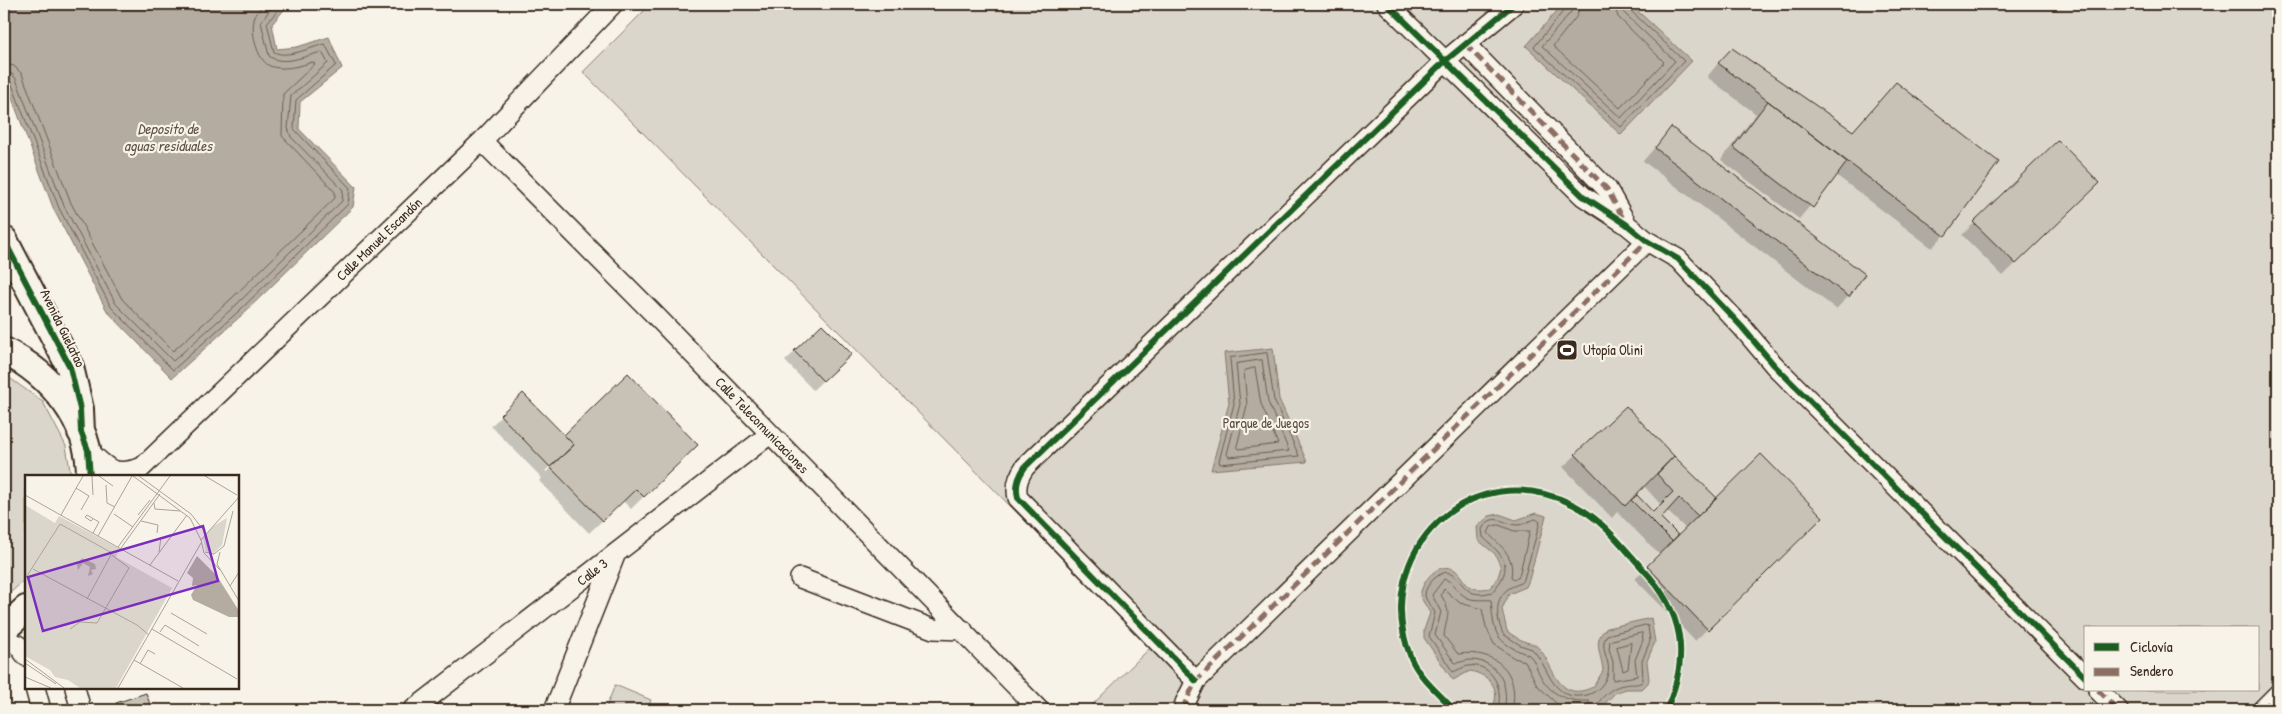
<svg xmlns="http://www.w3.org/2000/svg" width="2282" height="714" font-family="'Patrick Hand',sans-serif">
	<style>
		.green { fill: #dbd6cb; stroke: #8b8074; fill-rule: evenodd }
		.water { fill: #b4aca0; stroke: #84786c }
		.shadow { fill: #0003; fill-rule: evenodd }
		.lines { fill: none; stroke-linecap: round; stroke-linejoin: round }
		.shore { stroke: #6b5e52; stroke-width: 1 }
		.building { fill: #c8c1b6; stroke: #3b2a1e }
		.street-casing { stroke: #3b2a1e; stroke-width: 22 }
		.secondary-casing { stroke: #3b2a1e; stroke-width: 30 }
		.street { stroke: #f7f3e8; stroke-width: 19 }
		.secondary { stroke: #f7f3e8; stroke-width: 26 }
		.quiet { stroke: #8d6e63; stroke-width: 5; stroke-dasharray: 10 5; stroke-linecap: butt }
		.cycleway-casing { stroke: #f7f3e8; stroke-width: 9 }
		.cycleway { stroke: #1b5e20; stroke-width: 6 }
		.labels { text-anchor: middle; stroke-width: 4.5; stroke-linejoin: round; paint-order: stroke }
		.street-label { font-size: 14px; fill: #3b2a1e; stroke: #f7f3e8 }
		.poi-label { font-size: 14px; fill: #3b2a1e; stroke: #f7f3e8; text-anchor: start }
		.park-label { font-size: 14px; fill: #5b4c41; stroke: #f7f3e8 }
		.water-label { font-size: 15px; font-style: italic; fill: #5f5145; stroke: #f7f3e8 }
		.inset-road { fill: none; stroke: #aca397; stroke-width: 1 }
		.view { fill: #7b2cbf; fill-opacity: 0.15; stroke: #7b2cbf; stroke-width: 2.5 }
		.inset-edge { fill: none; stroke: #3b2a1e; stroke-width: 2.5 }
	</style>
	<rect width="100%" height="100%" fill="#f7f3e8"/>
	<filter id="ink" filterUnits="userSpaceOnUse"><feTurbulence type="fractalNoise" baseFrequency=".02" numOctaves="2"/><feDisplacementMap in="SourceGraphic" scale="10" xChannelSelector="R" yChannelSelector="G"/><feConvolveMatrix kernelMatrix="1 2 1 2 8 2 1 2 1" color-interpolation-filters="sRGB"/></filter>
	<g filter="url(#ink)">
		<!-- green -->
		<path class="green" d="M651,4H2278V710H1087L1150,648L583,72ZM2086,628H2258V690H2086Z
			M4,374L43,402L66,446L71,476L26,477V578L4,599Z
			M615,685L651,700L647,710H605Z"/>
		<!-- water -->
		<path class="water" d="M4,4H289L272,24L277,49L297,47L329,37L342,68L300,102L299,129L356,187L353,207L244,313L172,378L107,311L54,210L4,77Z
			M1563,4H1630L1692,61L1621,135L1526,46Z
			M1273,348L1279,399L1307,462L1211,470L1229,403L1224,353Z
			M1536,513L1546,516L1529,580L1526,587L1509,594L1502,609L1507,631C1512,635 1518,639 1524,641C1527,643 1532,643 1535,645C1553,656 1554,706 1593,687L1603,671C1602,655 1591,640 1607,628L1651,618L1655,642L1647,661L1649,679L1648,683L1642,689H1626L1615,693L1599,710H1491C1503,690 1490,675 1470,671L1453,680L1424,638V630L1430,613L1420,596C1422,581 1438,560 1455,570C1461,574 1464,584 1471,587C1477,590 1483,589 1490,588L1498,577L1501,567L1495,554L1478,540L1477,527L1489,516L1499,514L1516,520Z"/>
		<!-- shadow -->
		<path class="shadow" d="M1719,62L1852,132L1884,96L1944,235L1932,248L1836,175L1799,219L1721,160L1756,114L1707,77Z
			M1671,129L1863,275L1848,297L1836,309L1643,161Z
			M2058,142L2098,183L2003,276L1962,235Z
			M822,326L850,354L813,390L785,361Z
			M523,395L564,437L696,445L631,509L623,501L589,533L539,481L542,478L491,426ZM560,456L562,458L547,472L545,471Z
			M1626,408L1717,499L1821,517L1695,641L1635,579L1660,555L1617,512L1612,518L1563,467ZM1644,486L1661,505L1653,513L1635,495ZM1666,510L1686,529L1678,537L1659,518Z
			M145,694L151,710H111L117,704Z"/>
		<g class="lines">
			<!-- shore -->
			<path class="shore" d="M1567,4L1565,9L1534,47L1621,127L1684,61L1629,9L1628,4
				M1573,4L1571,12L1542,46L1621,118L1675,61L1625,14L1621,4
				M1580,4L1577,16L1553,46L1620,108L1664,62L1618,17L1614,4
				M4,64L14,66L22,74L71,203L122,299L173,351L231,299L335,198V192L282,136L283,94L315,64L312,62C301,66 282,71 270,66C257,60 251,33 254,20C255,13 260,9 264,4
				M4,72L12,74L16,79L64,206L116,304L173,361L236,305L342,201L343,190L291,137L288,128L291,96L328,63L322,52C307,55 283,67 269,56L261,22L274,4
				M4,78L11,82L59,208L111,307L173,370L240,310L348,204L350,188L294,129L296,100L336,65L325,44C311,47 288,59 274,52L267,23L283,4
				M1267,353L1274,400L1299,456L1220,464L1219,461L1234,404L1230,358Z
				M1262,360L1268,402L1289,451L1229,457L1227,454L1240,404L1236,364Z
				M1255,368L1261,404L1278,444L1239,449L1237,446L1247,405L1244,371Z
				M1499,525L1514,531H1530L1519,576L1514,579L1511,577C1515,555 1501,547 1488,533L1491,527Z
				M1642,633L1643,640L1635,660L1637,676L1613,680V662L1609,649L1610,641Z
				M1631,643L1628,669L1623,671L1617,647Z
				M1497,710C1505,691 1493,662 1468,666C1463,667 1458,670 1453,672L1429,636L1435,613C1433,608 1425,600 1425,595C1425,585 1438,573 1447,572C1467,581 1463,600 1492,592C1516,566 1503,556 1483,537L1482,529C1493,511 1503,524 1517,525C1524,525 1529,520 1536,519L1540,522L1524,579C1521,585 1513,585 1508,589C1493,600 1497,620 1503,634L1520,645L1532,649C1550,667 1551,703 1587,695C1598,692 1605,683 1608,673C1611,659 1598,649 1607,635L1645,625L1648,626L1650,641L1642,661L1643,681C1638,686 1631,683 1624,685C1613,686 1597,699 1596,710
				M1504,710C1510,686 1499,660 1470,660C1465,660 1460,663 1455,663L1435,635L1441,612L1432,595L1444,579C1453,581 1455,590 1463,595C1471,602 1482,599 1491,600C1494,634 1494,642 1529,655C1535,660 1536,668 1540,675C1550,695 1568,702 1589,701V710
				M1512,710C1521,671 1495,649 1458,654L1444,636C1446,616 1453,615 1441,595L1444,589L1460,603L1482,609L1486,627L1494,644L1514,658L1525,661L1537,685L1557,704L1581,710"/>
		</g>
		<!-- building -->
		<path class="building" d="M1732,48L1853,131L1896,82L1999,162L1945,236L1718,63Z
			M1768,101L1847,162L1813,208L1733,147Z
			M1671,127L1865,274L1849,297L1655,148Z
			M2058,140L2100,183L2016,264L1973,222Z
			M822,324L852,354L823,381L794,351Z
			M628,373L698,445L644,497L636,489L603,521L550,467L574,445L564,435Z
			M523,393L574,445L550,467L500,415Z
			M1626,406L1674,456L1625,506L1575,454Z
			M1761,454L1823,517L1708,630L1647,566Z
			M1674,456L1717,498L1698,516L1679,498L1661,518L1678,535L1672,541L1631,500L1637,495L1653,512L1673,492L1657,474Z
			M146,693L152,710H118L116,703Z"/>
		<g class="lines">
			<!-- street casing -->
			<g class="street-casing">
				<path id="street" d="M1387,4L1583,196L1626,224L1647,241L1678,259L1742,327L1774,365L2086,678
					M1465,44L1607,189L1625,221
					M482,141L652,312L1039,710
					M88,450C106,468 114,477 140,468
					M132,477L482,141L613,4
					M800,578L933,629L963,630
					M4,637L19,646L26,656
					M1196,681L1018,498C1015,486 1018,477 1025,467L1445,61L1514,4
					M35,688L41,710
					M75,688L81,710
					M2098,690L2118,710
					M413,710L770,434
					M554,710L616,553
					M1188,710L1185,703L1196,681L1647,241
					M2262,710L2278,694"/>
			</g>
			<!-- secondary casing -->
			<g class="secondary-casing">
				<path id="secondary" d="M4,240L70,367L80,409L81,432
					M4,351C51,374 91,422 90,477
					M4,629L26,609"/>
			</g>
			<!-- street -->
			<use href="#street" class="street"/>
			<!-- secondary -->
			<use href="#secondary" class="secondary"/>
			<!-- quiet -->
			<path class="quiet" d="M1465,44L1607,189L1624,220
				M2098,690L2118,710
				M1188,710L1185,703L1196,681L1647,241
				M2262,710L2278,694"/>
			<!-- cycleway casing -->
			<g class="cycleway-casing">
				<path id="cycleway" d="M1387,4L1583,196L1626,224L1647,241L1678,259L1742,327L1774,365L2086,678
					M4,240L70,367L80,409L81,432L88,450L90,477
					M1196,681L1018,498C1015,486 1018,477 1025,467L1445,61L1514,4
					M1454,710C1440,694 1419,678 1411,658C1368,553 1471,452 1574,505C1602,519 1622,546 1643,569C1683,612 1691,655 1666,710"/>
			</g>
			<!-- cycleway -->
			<use href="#cycleway" class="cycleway"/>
		</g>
	</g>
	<!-- icons -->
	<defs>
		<g id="stadium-square" transform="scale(1.125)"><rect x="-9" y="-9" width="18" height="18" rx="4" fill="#3b2a1e" stroke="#f7f3e8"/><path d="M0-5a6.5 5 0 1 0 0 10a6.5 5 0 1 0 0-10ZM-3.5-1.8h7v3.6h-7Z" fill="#fff"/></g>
	</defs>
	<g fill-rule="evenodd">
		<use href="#stadium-square" x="1567" y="350"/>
	</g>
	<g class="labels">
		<!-- street labels -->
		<g class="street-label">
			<text transform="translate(379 239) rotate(-44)" y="5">Calle Manuel Escandón</text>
			<text transform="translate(63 328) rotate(64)" y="5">Avenida Guelatao</text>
			<text transform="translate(762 425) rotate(46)" y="5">Calle Telecomunicaciones</text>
			<text transform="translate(592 572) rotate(-38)" y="5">Calle 3</text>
		</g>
		<!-- poi labels -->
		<g class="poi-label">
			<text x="1583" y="355">Utopía Olini</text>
		</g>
		<!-- park labels -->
		<g class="park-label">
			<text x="1266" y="428">Parque de Juegos</text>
		</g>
		<!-- water labels -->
		<g class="water-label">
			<text x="168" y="134">Deposito de<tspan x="168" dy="17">aguas residuales</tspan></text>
		</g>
	</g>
	<!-- overview -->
	<g transform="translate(25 475)">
		<rect width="214" height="214" fill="#f7f3e8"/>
		<path d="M0,30L30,48L34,41L95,74L91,82L147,113L91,213H55L43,205L30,202L25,195L0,181ZM202,43L197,70L189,78L181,76L178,63L187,52Z" fill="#dbd6cb"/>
		<path d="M172,81L192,101L214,136V142H204L168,125L166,120L172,110L167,111L168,103L162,98ZM57,83L70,89L71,94L66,95L68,99L63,101L65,92L58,88L53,95L52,90Z" fill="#b4aca0"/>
		<path class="inset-road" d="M67,1L68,20M74,1L88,11M108,1L165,43L176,65M114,1L166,39L180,57M180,1L212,20M81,10L82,28L90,32M51,13L64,21L56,35M0,20L153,106M129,28L130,34L155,36M89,39L108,52M36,40L58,1M113,40L125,25M68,44L66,46L60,42L62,40L74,47L68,58M116,46L133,50L132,58M73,61L107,1M93,72L145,1M96,73L135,19M134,77L136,62M180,77L189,79L199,71L208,36M195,77L192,89L214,126M125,90L162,40M8,94L112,150L124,160M195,95L179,78L176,65L214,22M0,104L35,49L87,78L62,124M205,111L214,97M146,138L182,159M45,154L55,147L72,148L104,93L87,80M127,154L212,204M135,157L140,150L174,171M0,184L39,213M109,185L158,213M0,188L31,209M115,189L123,175L130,179M0,202L26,213M93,213L176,68"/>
		<path class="view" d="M178,51L193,106L18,156L3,102Z"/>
		<rect width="214" height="214" class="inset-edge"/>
	</g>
	<!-- margin -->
	<rect width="2282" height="714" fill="none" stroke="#f7f3e8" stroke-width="20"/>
	<rect x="10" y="10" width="2262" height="694" fill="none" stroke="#3b2a1e" stroke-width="2" filter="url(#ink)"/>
	<!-- legend -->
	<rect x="2084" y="626" width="175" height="65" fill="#f7f3e8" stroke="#aca397"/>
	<rect x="2094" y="643" width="25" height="8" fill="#1b5e20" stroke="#aca397"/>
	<text x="2130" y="652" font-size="15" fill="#3b2a1e">Ciclovía</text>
	<rect x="2094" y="668" width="25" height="8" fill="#8d6e63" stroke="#aca397"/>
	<text x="2130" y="676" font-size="15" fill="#3b2a1e">Sendero</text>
</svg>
